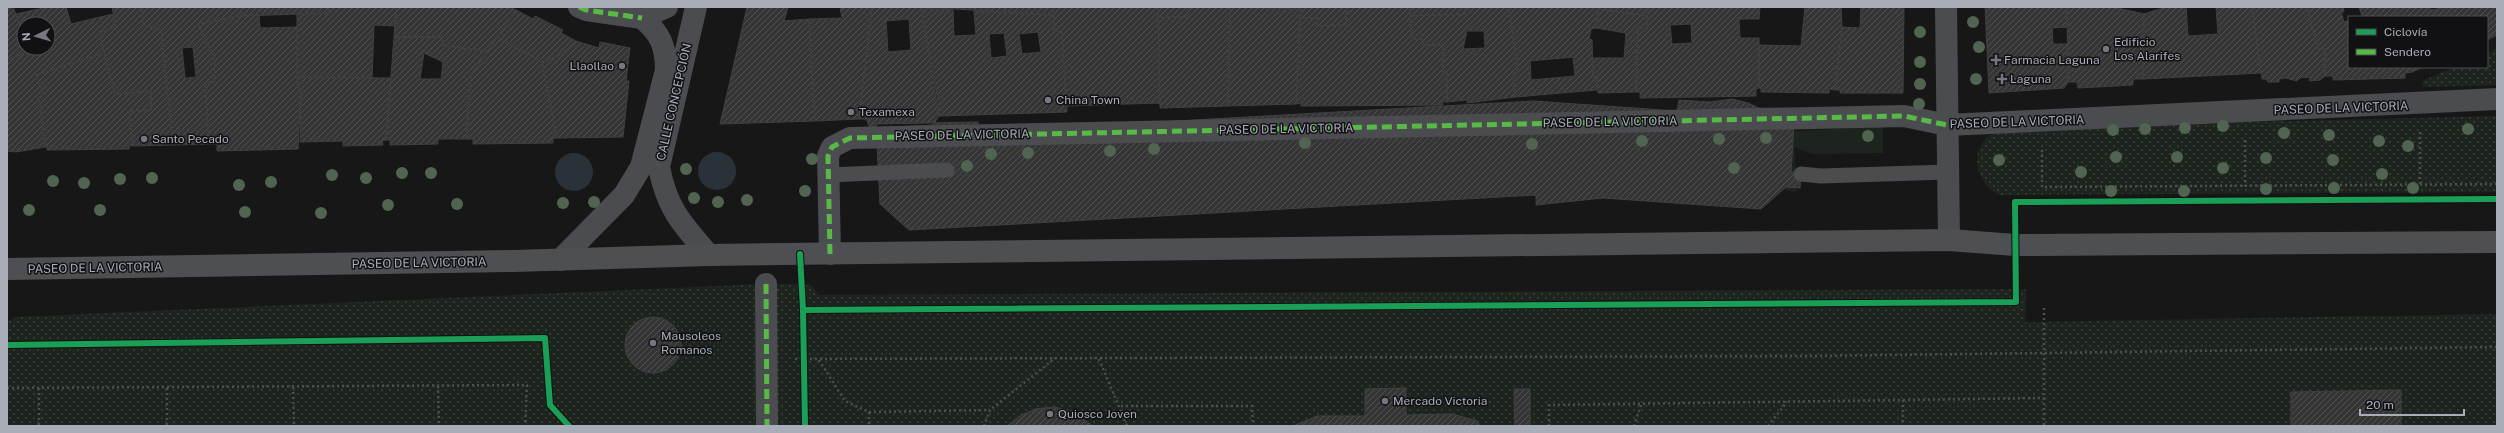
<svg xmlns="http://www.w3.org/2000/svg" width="2504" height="433" font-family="'Public Sans',sans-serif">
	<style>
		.park { fill: url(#park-dots) }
		.garden { fill: #1d241e }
		.water { fill: #2a3239 }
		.building { fill: url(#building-hatch); stroke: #3f4043; fill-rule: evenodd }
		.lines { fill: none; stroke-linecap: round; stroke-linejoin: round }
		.path { stroke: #4d4e52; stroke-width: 2.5; stroke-dasharray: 2 3; stroke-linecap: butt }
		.service { stroke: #4b4c50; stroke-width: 15 }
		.pedestrian { stroke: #4b4c50; stroke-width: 22 }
		.minor { stroke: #4b4c50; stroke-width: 22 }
		.primary { stroke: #4d4f52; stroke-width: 22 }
		.quiet { stroke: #58b947; stroke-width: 5; stroke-dasharray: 10 5; stroke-linecap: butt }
		.cycleway-casing { stroke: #111113; stroke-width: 8 }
		.cycleway { stroke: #1a9f57; stroke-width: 6 }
		.tree { fill: #506451 }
		.poi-dot { fill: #757880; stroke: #111113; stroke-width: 1.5 }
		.labels { text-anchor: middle; stroke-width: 3; stroke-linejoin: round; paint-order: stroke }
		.poi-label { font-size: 12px; fill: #a8adb8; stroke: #111113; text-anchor: start }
		.street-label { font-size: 12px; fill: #a8adb8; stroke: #111113 }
	</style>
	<defs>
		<pattern id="park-dots" width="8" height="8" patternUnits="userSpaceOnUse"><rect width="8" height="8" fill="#1d241e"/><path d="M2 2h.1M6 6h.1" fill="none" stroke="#3b413d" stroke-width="1.8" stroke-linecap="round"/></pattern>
		<pattern id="building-hatch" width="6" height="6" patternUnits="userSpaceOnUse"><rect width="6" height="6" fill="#353536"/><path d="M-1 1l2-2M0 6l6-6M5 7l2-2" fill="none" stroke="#4f5051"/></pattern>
	</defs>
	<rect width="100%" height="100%" fill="#171717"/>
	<!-- park -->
	<path class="park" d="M2497,48V85L2423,87L2422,81L2455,67H2487V53Z
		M2497,116V192L2000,195C1977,185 1968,153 1989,136C1994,132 2001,130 2006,128Z
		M766,284H810L819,295L2026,289L2025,322L2497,314V426H7V322L16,317Z"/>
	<!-- garden -->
	<path class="garden" d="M1883,126V153L1812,154L1795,147L1796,192L1716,180L1750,134Z"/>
	<!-- water -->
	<path class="water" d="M698 171a19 19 0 1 1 38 0a19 19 0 1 1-38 0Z
		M555 172a19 19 0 1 1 38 0a19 19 0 1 1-38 0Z"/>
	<!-- building -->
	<path class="building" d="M7,7H13L24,35V48H29L30,51L7,60Z
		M48,7H66L71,24L113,14L116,27L99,33L104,53L36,75L44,95L39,97L45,147L16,152L7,151V60L37,48H48V24H24L23,32L16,14Z
		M112,7H142L143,25L161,30L173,145L133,146L129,111L151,110V91L115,94L99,33L116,27Z
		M142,7H241L242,16L198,24L215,60L214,82H205L209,144L173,145L161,30L143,25ZM193,47L196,77L185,78L182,48Z
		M241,7H329V13L242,16Z
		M329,7H396L395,26L374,25L372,78L297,77V14L329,13Z
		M396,7H509L516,10L488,51L444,46L442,37H394Z
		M747,7H788L784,21L809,19L815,121L720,124Z
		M840,7H872L859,119L815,121L809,19L842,18Z
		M872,7H921L938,101L939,116L933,125L870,128L866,119H859ZM909,19L911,50L888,52L886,21Z
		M1053,7H1158L1160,103L1066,106L1062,32L1054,31Z
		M1053,7L1054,15L921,7Z
		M1158,7H1188L1187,17H1158Z
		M1188,7H1230L1228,106L1160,108L1158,17H1187Z
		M1230,7L1301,9L1296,104L1228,106Z
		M1280,7H1347L1346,25L1317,26L1318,18H1300L1301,9L1280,10Z
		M1347,7H1410L1412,39L1423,40L1424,45H1443V72H1447V102H1442L1443,105L1301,106V103L1296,104L1300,18H1318L1317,26L1346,25Z
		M1410,7H1465V14L1410,16Z
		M1465,7H1509L1518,72L1513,73L1515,97L1467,103V100L1447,102V72H1443V45H1424L1423,40L1412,39L1410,16L1465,14ZM1467,31H1484L1485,48L1463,49Z
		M1509,7H1599L1596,28L1591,29L1589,39L1592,40L1593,77H1597V90L1515,97L1513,73L1518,72ZM1573,57L1575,76L1531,80L1530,61Z
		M1599,7H1648V16L1598,9Z
		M1648,7H1760L1759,19H1739L1740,38H1759V88L1756,89V96L1640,98V92H1636L1638,28L1647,29ZM1691,24L1692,43L1672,44L1670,25Z
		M1805,7H1841L1842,27L1835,90L1829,89V93L1761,92V88H1759V45L1801,46Z
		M1861,7H1904L1903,93H1840V90H1835L1842,27L1860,28Z
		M1985,7H2067V27L2052,28L2053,44H2068V82L2064,88L1989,93Z
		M2067,7H2113L2144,14L2143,79H2133V85L2078,88L2077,82H2068Z
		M2166,7H2186L2188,36L2218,34L2216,7H2252L2261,73L2143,79L2144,14Z
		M2252,7H2307L2318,49H2325V76L2320,80L2310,81L2309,77L2300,78L2297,81L2286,78L2279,79V82H2268L2266,79H2262Z
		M2307,7H2343L2344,12H2341L2344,22L2349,20V67H2410L2412,72L2405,73V78L2333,80V76H2325V49H2318Z
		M2359,7H2394L2396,17H2360L2362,16Z
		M2394,7H2429L2431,10L2447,7L2452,17H2396Z
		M2447,7H2497V35L2487,40V17H2452Z
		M921,8L953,10L954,36L976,35L974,11L1054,15V31L1062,32L1067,112L939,116ZM1038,32L1041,52L1022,54L1019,34ZM1004,33L1007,56L991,58L989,34Z
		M1598,9L1648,16L1647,29L1638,28L1636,92L1598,93L1597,77H1593L1592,58H1624L1626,33L1596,28Z
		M516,10L533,19L535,16L563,30L561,33L576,41L560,55L542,62L497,37Z
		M259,15L260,28L297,27L298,88H301L298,149L217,151V144H209L205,82H214L215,60L198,24L238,16Z
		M394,37H442L444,46L488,51L471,75L466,139H438V144L390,145V140H386ZM424,53L443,62L441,79H420Z
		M497,37L542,62L557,138H553V143L473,144V139H466L471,75Z
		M576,41L599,48L600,42L630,48L626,81H629L623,137L557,138L542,62L560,55Z
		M104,53L115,94L151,91V110L129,111L133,146L129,145V149L47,150V147H45L39,97L44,95L36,75Z
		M2410,67H2423L2412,72Z
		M297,77L391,78L386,140L382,141L383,145L343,146V141L300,142L301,88H298Z
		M1732,99L1748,103L1759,108L1795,111L1791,172L1801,173L1800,188L1786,187L1761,209L1603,198L1536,205V195L909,230L880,204L876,124L978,122L979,132L1533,101L1677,111L1679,100L1710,102Z
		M625 345a28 28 0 1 1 56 0a28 28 0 1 1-56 0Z
		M1406,388V415L1452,414L1477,421L1480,426H1293L1317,416H1365V389Z
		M1514,389H1530V426H1515Z
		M2401,390V426H2291V392Z
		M1054,407L1072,411L1093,426H1007L1018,417L1035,409Z"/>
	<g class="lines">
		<!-- path -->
		<path class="path" d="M2420,132V184
			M2245,140V186
			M2042,150V187L2497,184
			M2044,308V426
			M795,359L1810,356L2497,347
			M1099,359L1127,426
			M819,360L845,401L869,412V426
			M438,386L439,426
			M293,387L294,426
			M7,388L527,385L525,426
			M39,388V426
			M167,388V426
			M1903,400V426
			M1121,406H1252L1253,426
			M869,412L990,410
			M984,426L990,410L1054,359
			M1549,426V405L2044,398
			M1634,426L1641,405
			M1768,426L1787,402"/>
		<!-- service -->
		<path class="service" d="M1801,174L1821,176L1948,172
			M828,175L947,170"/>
		<!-- pedestrian -->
		<path class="pedestrian" d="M766,284L767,426"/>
		<!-- minor -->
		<path class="minor" d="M579,7L586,10L642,18
			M696,7L659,167C667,209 682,224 709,255
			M1946,7L1949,240
			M642,18L667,7
			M830,254L828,156L832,147L850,138L1904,116L1947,125L2497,99
			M560,260L624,195L641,167L666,70C666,46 660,33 642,18"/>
		<!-- primary -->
		<path class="primary" d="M7,269L514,261L709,255L1949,240L2015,245L2497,242"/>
		<!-- quiet -->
		<path class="quiet" d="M579,7L586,10L642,18
			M830,254L828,156L832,147L850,138L1904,116L1947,125
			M766,284L767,426"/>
		<!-- cycleway casing -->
		<g class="cycleway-casing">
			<path id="cycleway" d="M800,254L803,310
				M7,345L545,338L550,405L569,426
				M805,426L803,310L2016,302L2015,202L2497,199"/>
		</g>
		<!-- cycleway -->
		<use href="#cycleway" class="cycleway"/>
	</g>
	<!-- trees -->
	<g class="tree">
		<circle cx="1973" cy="22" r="6"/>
		<circle cx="1920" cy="32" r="6"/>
		<circle cx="1979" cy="47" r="6"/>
		<circle cx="1920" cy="62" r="6"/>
		<circle cx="1976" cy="79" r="6"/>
		<circle cx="1920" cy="84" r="6"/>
		<circle cx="1919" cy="104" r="6"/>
		<circle cx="2223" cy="126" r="6"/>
		<circle cx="2185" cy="128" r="6"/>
		<circle cx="2145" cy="129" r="6"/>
		<circle cx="2468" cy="129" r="6"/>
		<circle cx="2113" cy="130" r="6"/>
		<circle cx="2284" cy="133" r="6"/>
		<circle cx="2329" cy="135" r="6"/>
		<circle cx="1868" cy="136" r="6"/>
		<circle cx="1766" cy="138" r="6"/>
		<circle cx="1719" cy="139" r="6"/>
		<circle cx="1642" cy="141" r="6"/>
		<circle cx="2379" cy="141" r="6"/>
		<circle cx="1305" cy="143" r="6"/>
		<circle cx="1532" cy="144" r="6"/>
		<circle cx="2408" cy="146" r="6"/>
		<circle cx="1154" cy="149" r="6"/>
		<circle cx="1110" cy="151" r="6"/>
		<circle cx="1028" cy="153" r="6"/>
		<circle cx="991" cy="154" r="6"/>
		<circle cx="2116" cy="157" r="6"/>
		<circle cx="2177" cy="157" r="6"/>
		<circle cx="2266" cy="158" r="6"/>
		<circle cx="812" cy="159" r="6"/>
		<circle cx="1999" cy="160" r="6"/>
		<circle cx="2333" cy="160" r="6"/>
		<circle cx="967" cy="166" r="6"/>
		<circle cx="1734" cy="168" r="6"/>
		<circle cx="2223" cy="168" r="6"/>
		<circle cx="686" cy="169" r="6"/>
		<circle cx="2081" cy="172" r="6"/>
		<circle cx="402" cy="173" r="6"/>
		<circle cx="431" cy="173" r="6"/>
		<circle cx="2382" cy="174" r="6"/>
		<circle cx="332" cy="175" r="6"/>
		<circle cx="152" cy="178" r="6"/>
		<circle cx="366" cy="178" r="6"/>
		<circle cx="120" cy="179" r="6"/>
		<circle cx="53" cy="181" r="6"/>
		<circle cx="271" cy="182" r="6"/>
		<circle cx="84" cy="183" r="6"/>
		<circle cx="239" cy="185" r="6"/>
		<circle cx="2334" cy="188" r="6"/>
		<circle cx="2413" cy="188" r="6"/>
		<circle cx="2266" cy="189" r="6"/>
		<circle cx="805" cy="191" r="6"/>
		<circle cx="2111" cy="191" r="6"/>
		<circle cx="2184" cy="191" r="6"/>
		<circle cx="694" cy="198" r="6"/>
		<circle cx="747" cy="200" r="6"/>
		<circle cx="594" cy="202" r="6"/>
		<circle cx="718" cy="202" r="6"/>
		<circle cx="563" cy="203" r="6"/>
		<circle cx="457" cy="204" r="6"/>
		<circle cx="388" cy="205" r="6"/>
		<circle cx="29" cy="210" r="6"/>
		<circle cx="100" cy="210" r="6"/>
		<circle cx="245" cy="212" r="6"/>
		<circle cx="321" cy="213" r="6"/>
	</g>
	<!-- markers -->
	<g class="poi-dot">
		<circle cx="2106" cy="49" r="4"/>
		<path d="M1994 54h4v4h4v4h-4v4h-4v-4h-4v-4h4z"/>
		<circle cx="622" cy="66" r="4"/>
		<path d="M2000 73h4v4h4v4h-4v4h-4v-4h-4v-4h4z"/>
		<circle cx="1048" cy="100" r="4"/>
		<circle cx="851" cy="112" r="4"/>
		<circle cx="144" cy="139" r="4"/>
		<circle cx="653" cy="343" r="4"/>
		<circle cx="1385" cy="401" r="4"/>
		<circle cx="1050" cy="414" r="4"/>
	</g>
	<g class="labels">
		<!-- poi labels -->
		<g class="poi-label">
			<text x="2114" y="46">Edificio<tspan x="2114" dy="14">Los Alarifes</tspan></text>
			<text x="2004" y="64">Farmacia Laguna</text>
			<text x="614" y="70" text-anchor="end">Llaollao</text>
			<text x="2010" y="83">Laguna</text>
			<text x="1056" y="104">China Town</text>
			<text x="859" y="116">Texamexa</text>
			<text x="152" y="143">Santo Pecado</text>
			<text x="661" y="340">Mausoleos<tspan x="661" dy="14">Romanos</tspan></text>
			<text x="1393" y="405">Mercado Victoria</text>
			<text x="1058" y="418">Quiosco Joven</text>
		</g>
		<!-- street labels -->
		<g class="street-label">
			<text transform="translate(674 102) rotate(-77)" y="4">CALLE CONCEPCIÓN</text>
			<text transform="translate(2341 108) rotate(-2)" y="4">PASEO DE LA VICTORIA</text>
			<text transform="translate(1610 122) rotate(-1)" y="4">PASEO DE LA VICTORIA</text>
			<text transform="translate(2017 122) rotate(-2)" y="4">PASEO DE LA VICTORIA</text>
			<text transform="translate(1286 129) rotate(-1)" y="4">PASEO DE LA VICTORIA</text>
			<text transform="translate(962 135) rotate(-1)" y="4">PASEO DE LA VICTORIA</text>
			<text transform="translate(419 263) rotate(-1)" y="4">PASEO DE LA VICTORIA</text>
			<text transform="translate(95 268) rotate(-1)" y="4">PASEO DE LA VICTORIA</text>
		</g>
	</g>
	<!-- border -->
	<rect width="2504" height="433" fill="none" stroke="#a8adb8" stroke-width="16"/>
	<!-- legend -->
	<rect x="2348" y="16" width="140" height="52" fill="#111113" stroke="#4d4f55"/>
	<rect x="2356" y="29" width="20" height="6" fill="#1a9f57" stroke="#4d4f55"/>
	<text x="2384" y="36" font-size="12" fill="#a8adb8">Ciclovía</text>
	<rect x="2356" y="49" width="20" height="6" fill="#58b947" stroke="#4d4f55"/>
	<text x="2384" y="56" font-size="12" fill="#a8adb8">Sendero</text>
	<!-- north arrow -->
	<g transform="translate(36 36) rotate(265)"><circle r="19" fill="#111113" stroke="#4d4f55"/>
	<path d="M0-3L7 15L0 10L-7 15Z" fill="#757880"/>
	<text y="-6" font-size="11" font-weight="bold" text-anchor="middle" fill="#a8adb8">N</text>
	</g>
	<!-- scale -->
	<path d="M2360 409v6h104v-6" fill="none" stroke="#a8adb8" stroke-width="2"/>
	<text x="2366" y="409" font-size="12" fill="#a8adb8" stroke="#111113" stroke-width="3" paint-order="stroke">20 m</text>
</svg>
